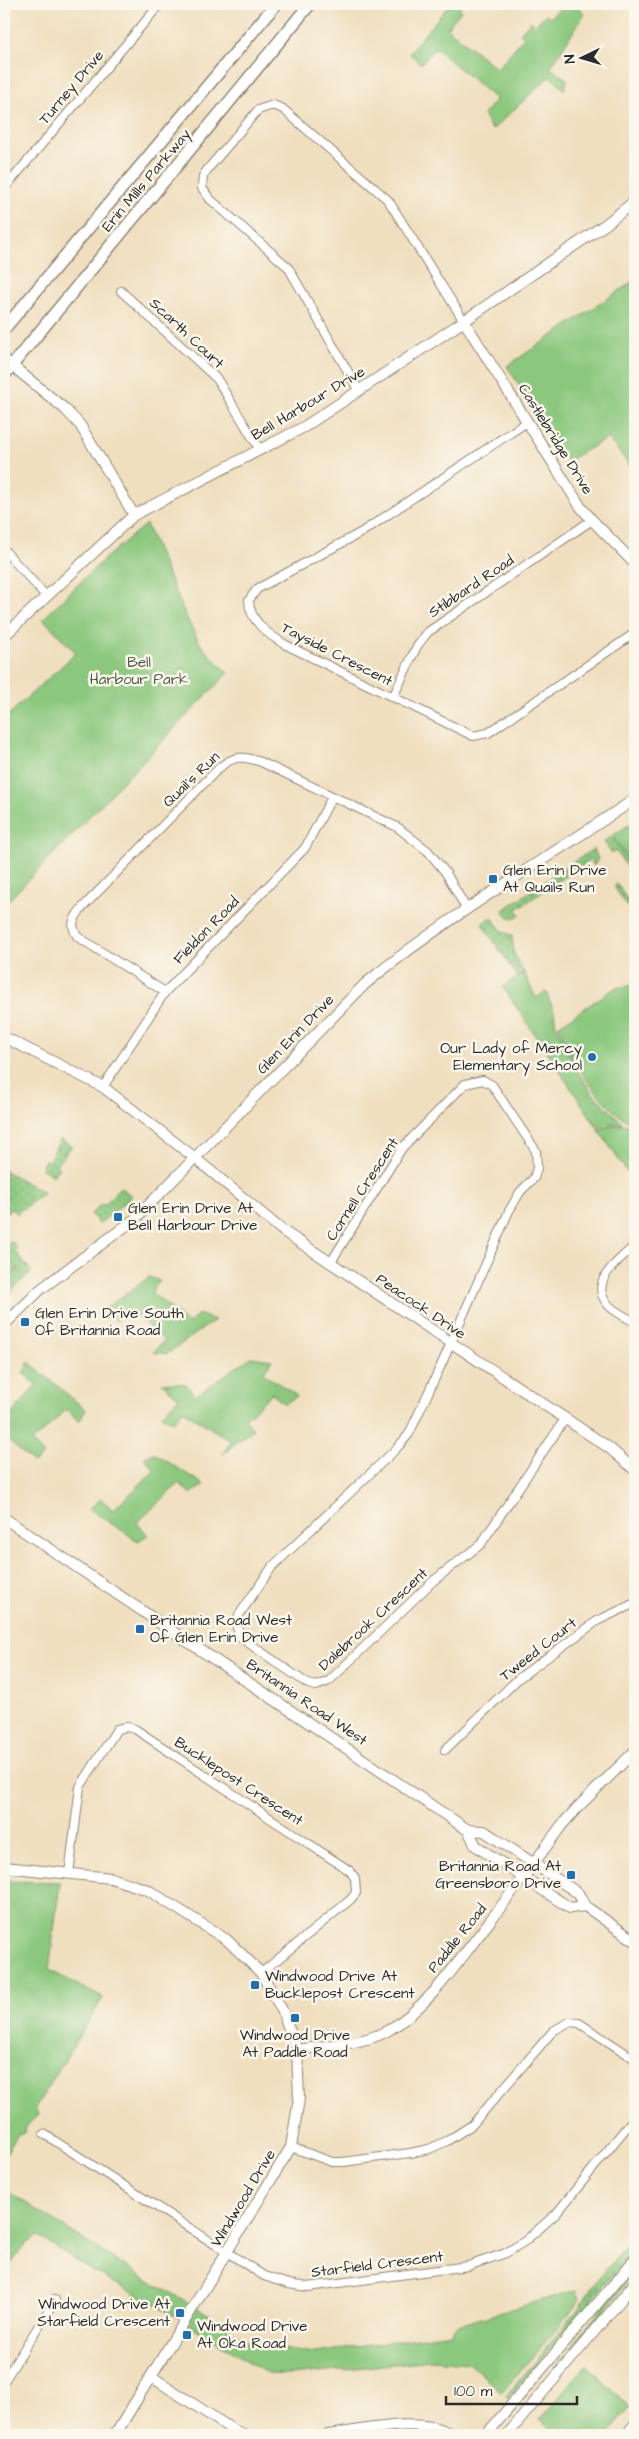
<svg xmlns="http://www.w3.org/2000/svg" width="639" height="2439" font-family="'Architects Daughter',sans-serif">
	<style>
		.grass { fill: url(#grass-dots); stroke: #5b7a54 }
		.green { fill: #8bc87e; stroke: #5b7a54 }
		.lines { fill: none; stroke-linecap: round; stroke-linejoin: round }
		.street-casing { stroke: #8e8575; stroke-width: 10 }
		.secondary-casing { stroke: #8e8575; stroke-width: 12 }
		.primary-casing { stroke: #8e8575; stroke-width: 14 }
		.street { stroke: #fff; stroke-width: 8 }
		.secondary { stroke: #fff; stroke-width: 10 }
		.primary { stroke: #fff; stroke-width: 11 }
		.poi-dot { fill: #1f6fb2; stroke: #fbf7ec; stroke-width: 2 }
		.labels { text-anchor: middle; stroke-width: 5; stroke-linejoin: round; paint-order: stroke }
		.street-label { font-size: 15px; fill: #2b2b2b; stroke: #fbf7ec }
		.park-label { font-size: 15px; fill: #485a44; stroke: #fbf7ec }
		.poi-label { font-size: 15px; fill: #2b2b2b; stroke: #fbf7ec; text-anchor: start }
	</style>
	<defs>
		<pattern id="grass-dots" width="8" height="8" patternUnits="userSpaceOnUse" patternTransform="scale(1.25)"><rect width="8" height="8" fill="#8bc87e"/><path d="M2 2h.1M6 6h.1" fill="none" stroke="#72a367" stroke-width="1.8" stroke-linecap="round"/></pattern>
	</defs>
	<rect width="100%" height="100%" fill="#fbf7ec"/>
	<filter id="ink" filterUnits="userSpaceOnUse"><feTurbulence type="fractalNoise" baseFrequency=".02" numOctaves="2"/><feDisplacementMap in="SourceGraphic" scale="10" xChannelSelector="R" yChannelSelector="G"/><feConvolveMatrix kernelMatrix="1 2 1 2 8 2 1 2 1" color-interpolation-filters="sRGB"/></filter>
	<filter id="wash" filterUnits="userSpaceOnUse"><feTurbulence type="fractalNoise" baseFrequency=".0096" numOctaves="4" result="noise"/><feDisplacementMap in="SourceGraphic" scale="20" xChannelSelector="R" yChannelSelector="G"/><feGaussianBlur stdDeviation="1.12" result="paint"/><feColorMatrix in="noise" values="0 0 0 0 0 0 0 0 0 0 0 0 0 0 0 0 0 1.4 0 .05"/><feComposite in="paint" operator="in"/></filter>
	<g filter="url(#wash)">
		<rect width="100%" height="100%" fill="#f0dfbf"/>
		<!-- grass -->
		<path class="grass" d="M612,836L635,870V879L616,851L612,853L604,842Z
			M593,849L598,859L594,866L590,860L517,909L520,915C512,920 507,918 503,910Z
			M617,884L630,904L627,907L614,886Z
			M492,917L501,930L512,936L514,954L524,973L518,977L482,924Z
			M60,1139L72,1146L56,1165L59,1168L53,1176L41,1168L45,1160L49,1161Z
			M4,1170L44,1193L16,1214L12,1208L4,1214Z
			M120,1187L132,1196L99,1224L91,1214L101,1204L104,1206Z
			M12,1241L17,1249L15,1251L32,1272L29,1275C15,1268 4,1264 4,1247Z
			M4,1260L8,1266L27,1276L4,1298Z
			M635,2236V2248L509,2398L506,2396L576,2312L595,2283Z
			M635,2266V2274L557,2368L555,2367Z"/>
		<!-- green -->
		<path class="green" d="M450,4H458L461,11L447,28L497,69L524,37L520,33L531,21L535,25L546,14L550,18L561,7L565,10L572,4H578L584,15L550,68L567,79L564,90L550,76L492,130L483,115L496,99L435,48L421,64L409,53Z
			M635,280V472L608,438L567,461L507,366Z
			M146,524L189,623L202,647L228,673L4,905V719L76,653L43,619L102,561Z
			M635,821V870L612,836Z
			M524,973L536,998L546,992L554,1011L556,1027L578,1072L593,1094L623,1123L597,1127L503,987Z
			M635,985V1127C597,1101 575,1068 558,1026L615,988Z
			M625,1124L635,1130V1164L627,1172L598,1129Z
			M149,1277L160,1281L151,1292L189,1324L198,1314L215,1320L167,1354L154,1352L164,1340L126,1308L116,1320L102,1311Z
			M251,1357L272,1360L263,1373L297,1396L284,1404L272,1393L245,1419L253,1429L223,1454L231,1441L182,1410L173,1422L161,1415L179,1398L162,1383L186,1384L195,1396Z
			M29,1362L86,1410L79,1422L67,1409L32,1442L44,1455L34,1463L4,1437V1420L6,1421L36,1385L23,1373Z
			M154,1453L204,1485L190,1494L179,1483L137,1523L148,1535L138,1541L89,1509L101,1499L113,1510L155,1470L144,1458Z
			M4,1881L60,1882L49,1970L103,1998L35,2108L38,2115L26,2127L25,2133L18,2135L4,2156Z
			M4,2182L10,2193L141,2276L210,2315L251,2343L315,2353L451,2333L455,2326L576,2290L580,2299L568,2316L502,2392L469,2363L431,2360L291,2375L268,2374L182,2320L87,2268L39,2236L27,2244L4,2272Z
			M586,2365L630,2407L607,2435H556L540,2419Z"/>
	</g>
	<g filter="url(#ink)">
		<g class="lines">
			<!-- street casing -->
			<g class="street-casing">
				<path id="street" d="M4,189L160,4
					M121,291L217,379L260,450
					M359,391L288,267L210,199L202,188L203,176L207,170L258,110L273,105L283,109L388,200L464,321
					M527,422L362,532L257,589L249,600C249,621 268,634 284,644L473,736L488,733L635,633
					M4,550L46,596
					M393,697L417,646L428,632L592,520
					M165,992L78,937C69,925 74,918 82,908L219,768C234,755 243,756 261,762L397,827L428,851L446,873L467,910
					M103,1087L165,992L305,848L332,797
					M635,1245C622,1258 589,1280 606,1302C612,1311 626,1317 635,1322
					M331,1262L402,1148L465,1084L483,1080L492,1085L536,1151L537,1168L534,1178L520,1192L509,1211L443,1361L409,1434L396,1449L272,1567L239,1615L236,1625L241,1638L308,1684L316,1686L329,1681L433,1581L481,1544L565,1419
					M445,1750L519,1678L597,1621L635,1603
					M69,1874L80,1787L117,1729L127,1727L135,1729L350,1871L355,1878L356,1893L350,1900L261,1973
					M44,2134L264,2276L288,2284L308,2287L468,2266L506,2253L525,2241L556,2214L635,2117
					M291,2147L332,2162H343L410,2153L429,2149L447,2141L472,2125L553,2031L569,2022L579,2023L635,2059
					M4,2381L55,2300"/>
			</g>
			<!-- secondary casing -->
			<g class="secondary-casing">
				<path id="secondary" d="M464,321L580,506L592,520L635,564
					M4,359L65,409L80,425L134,515
					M4,636L134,515L304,427L464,321L606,224L635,201
					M4,1037L103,1087L195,1158L283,1231L608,1447L635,1470
					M4,1325L41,1289L135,1219L365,984C449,915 545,860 635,799
					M4,1518L468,1830L484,1831L578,1893L585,1906L635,1941
					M468,1830L476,1846L570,1908L585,1906
					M4,1867L111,1878L148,1890L227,1940L261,1973L282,2010L297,2050L299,2099L291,2147L115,2435
					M297,2050C326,2045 361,2045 387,2031C427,2008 455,1966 483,1930C510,1895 536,1861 561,1826L578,1807L635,1751
					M152,2377L233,2430L246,2435
					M327,2435C360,2431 425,2415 452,2435
					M486,2435L635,2259
					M507,2435L635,2283
					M626,2435L635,2424"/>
			</g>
			<!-- primary casing -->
			<g class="primary-casing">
				<path id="primary" d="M4,329L276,4
					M4,375L310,4"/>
			</g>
			<!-- street -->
			<use href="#street" class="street"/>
			<!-- secondary -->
			<use href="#secondary" class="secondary"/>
			<!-- primary -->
			<use href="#primary" class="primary"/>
		</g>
	</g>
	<!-- markers -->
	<g class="poi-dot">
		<rect x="488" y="874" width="10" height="10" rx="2.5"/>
		<circle cx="592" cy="1057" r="5"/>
		<rect x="113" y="1212" width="10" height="10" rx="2.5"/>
		<rect x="20" y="1317" width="10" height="10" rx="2.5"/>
		<rect x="135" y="1624" width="10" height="10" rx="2.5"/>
		<rect x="566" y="1870" width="10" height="10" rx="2.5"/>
		<rect x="250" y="1980" width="10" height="10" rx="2.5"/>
		<rect x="290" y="2013" width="10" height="10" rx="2.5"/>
		<rect x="175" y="2308" width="10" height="10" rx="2.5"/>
		<rect x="182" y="2330" width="10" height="10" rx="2.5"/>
	</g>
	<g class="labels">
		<!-- street labels -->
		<g class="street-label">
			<text transform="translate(71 87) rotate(-50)" y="5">Turney Drive</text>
			<text transform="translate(146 180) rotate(-50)" y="5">Erin Mills Parkway</text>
			<text transform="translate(187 333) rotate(43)" y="5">Scarth Court</text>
			<text transform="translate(308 403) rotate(-31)" y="5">Bell Harbour Drive</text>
			<text transform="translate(556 439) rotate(58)" y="5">Castlebridge Drive</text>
			<text transform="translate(471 586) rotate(-34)" y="5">Stibbard Road</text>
			<text transform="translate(337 654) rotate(27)" y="5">Tayside Crescent</text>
			<text transform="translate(191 779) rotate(-44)" y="5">Quail's Run</text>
			<text transform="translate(206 930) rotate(-46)" y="5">Fieldon Road</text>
			<text transform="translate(295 1034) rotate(-46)" y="5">Glen Erin Drive</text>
			<text transform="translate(362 1189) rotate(-57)" y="5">Cornell Crescent</text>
			<text transform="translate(421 1306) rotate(34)" y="5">Peacock Drive</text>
			<text transform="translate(373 1619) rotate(-43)" y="5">Dalebrook Crescent</text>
			<text transform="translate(538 1649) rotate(-38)" y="5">Tweed Court</text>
			<text transform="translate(307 1702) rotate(34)" y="5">Britannia Road West</text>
			<text transform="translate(239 1781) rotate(33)" y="5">Bucklepost Crescent</text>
			<text transform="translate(457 1938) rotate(-51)" y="5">Paddle Road</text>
			<text transform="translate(243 2198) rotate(-59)" y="5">Windwood Drive</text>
			<text transform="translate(377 2264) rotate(-7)" y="5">Starfield Crescent</text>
		</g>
		<!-- park labels -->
		<g class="park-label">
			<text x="139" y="667">Bell<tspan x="139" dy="17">Harbour Park</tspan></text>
		</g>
		<!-- poi labels -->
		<g class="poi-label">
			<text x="503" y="875">Glen Erin Drive<tspan x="503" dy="17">At Quails Run</tspan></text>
			<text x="582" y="1053" text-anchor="end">Our Lady of Mercy<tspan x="582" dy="17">Elementary School</tspan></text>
			<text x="128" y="1213">Glen Erin Drive At<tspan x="128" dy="17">Bell Harbour Drive</tspan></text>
			<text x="35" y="1318">Glen Erin Drive South<tspan x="35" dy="17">Of Britannia Road</tspan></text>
			<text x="150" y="1625">Britannia Road West<tspan x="150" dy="17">Of Glen Erin Drive</tspan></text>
			<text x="561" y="1871" text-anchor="end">Britannia Road At<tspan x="561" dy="17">Greensboro Drive</tspan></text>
			<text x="265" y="1981">Windwood Drive At<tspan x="265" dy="17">Bucklepost Crescent</tspan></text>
			<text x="295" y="2040" text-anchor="middle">Windwood Drive<tspan x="295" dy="17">At Paddle Road</tspan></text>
			<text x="170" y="2309" text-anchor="end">Windwood Drive At<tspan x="170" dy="17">Starfield Crescent</tspan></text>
			<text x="197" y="2331">Windwood Drive<tspan x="197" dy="17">At Oka Road</tspan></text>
		</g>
	</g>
	<!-- margin -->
	<rect width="639" height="2439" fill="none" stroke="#fbf7ec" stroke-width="20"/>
	<!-- north arrow -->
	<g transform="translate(582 58) rotate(265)" stroke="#fbf7ec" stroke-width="4" paint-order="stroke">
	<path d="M0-4L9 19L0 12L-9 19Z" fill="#2b2b2b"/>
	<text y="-8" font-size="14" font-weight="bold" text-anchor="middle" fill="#2b2b2b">N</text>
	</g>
	<!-- scale -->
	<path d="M446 2396v8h131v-8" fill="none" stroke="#2b2b2b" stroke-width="2.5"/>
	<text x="454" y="2396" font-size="15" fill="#2b2b2b" stroke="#fbf7ec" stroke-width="4" paint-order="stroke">100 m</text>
</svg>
